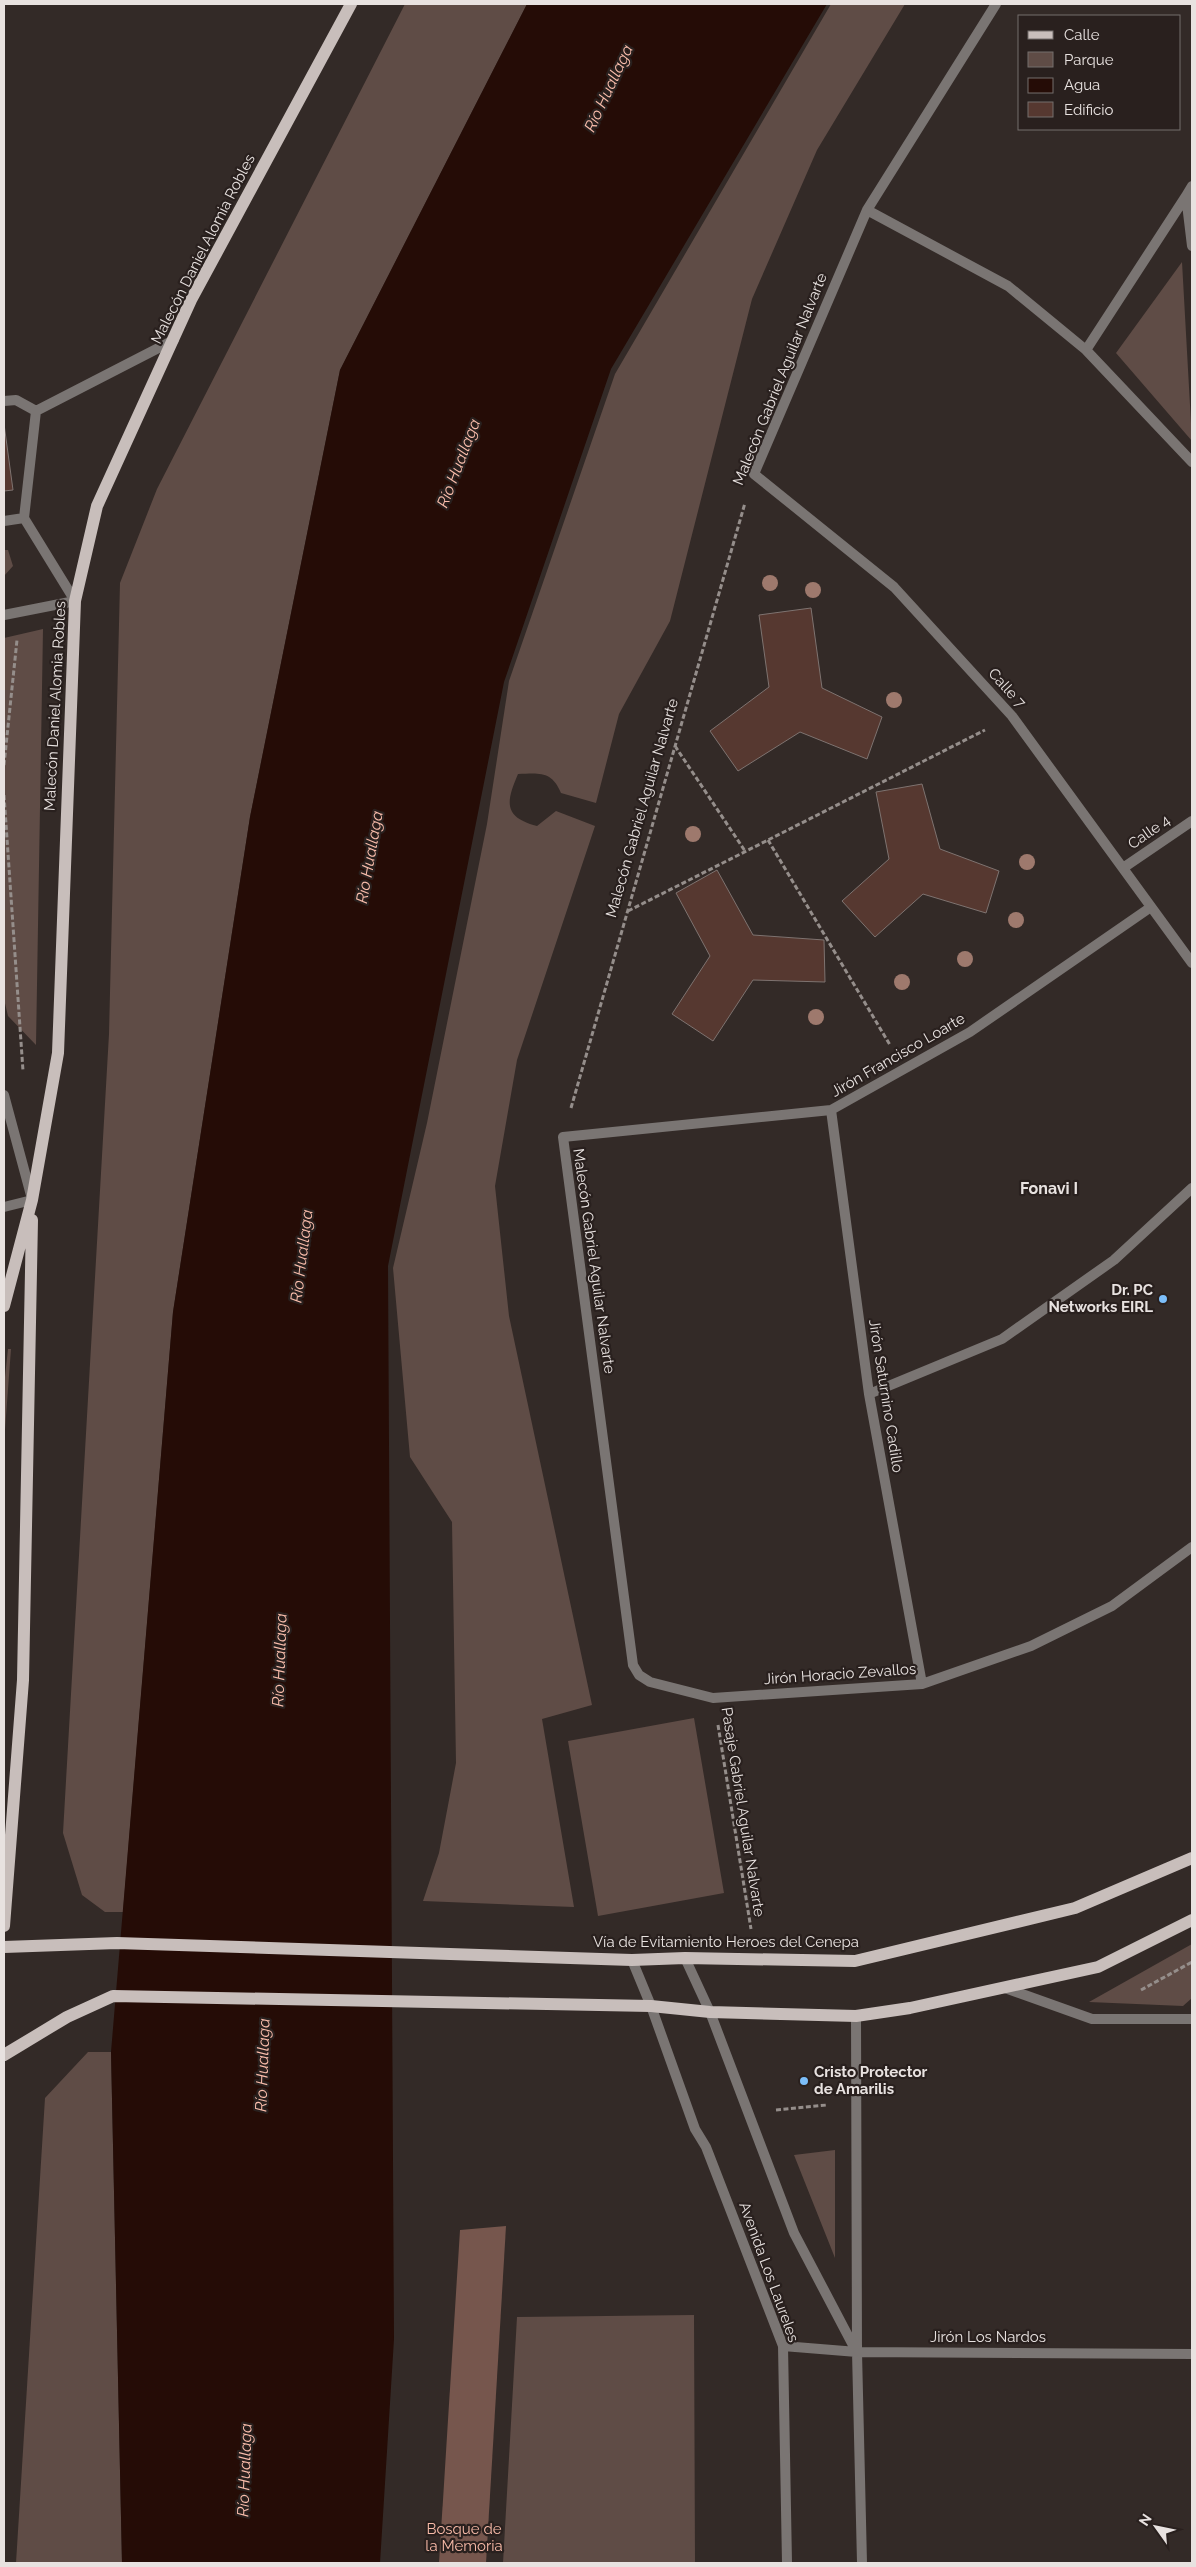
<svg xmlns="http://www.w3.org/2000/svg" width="1196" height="2567" font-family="Raleway,sans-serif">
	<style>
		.green { fill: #5f4c46 }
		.forest { fill: #76564d }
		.water { fill: #250c06 }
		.building { fill: #563830; stroke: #7e7370 }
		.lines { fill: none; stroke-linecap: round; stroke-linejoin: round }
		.path { stroke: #958e8b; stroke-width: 3; stroke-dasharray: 5 2.5; stroke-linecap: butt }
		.service { stroke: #7a7573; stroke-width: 10 }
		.minor { stroke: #7a7573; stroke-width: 10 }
		.tertiary { stroke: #7a7573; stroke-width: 10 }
		.primary { stroke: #c8bebb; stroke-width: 12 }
		.tree { fill: #9e796d }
		.poi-dot { fill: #7cbef9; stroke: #29201e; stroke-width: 2 }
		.labels { text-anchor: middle; stroke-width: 4.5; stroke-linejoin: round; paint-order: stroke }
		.street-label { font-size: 15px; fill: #e8e2e0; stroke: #29201e }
		.poi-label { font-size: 15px; font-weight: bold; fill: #e8e2e0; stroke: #29201e; text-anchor: end }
		.park-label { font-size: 15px; fill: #f6b9a7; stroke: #29201e }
		.water-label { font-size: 16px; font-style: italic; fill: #fbbeac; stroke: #29201e }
		.neighbourhood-label { font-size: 16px; font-weight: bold; fill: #e8e2e0; stroke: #29201e }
	</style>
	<rect width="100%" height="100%" fill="#332a27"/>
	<!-- green -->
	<path class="green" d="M405,4H527L340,370L250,817L173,1312L123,1912H105L82,1895L63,1833L109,1034L120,583L157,489Z
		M831,4H905L817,150L752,299L670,621L619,714L596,803L561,793C552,771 540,773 518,774C506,802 503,817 537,826L556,811L595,826L517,1060L495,1186L509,1316L592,1705L542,1719L574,1907L423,1901L439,1853L456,1763L452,1522L410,1457L393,1268L427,1123L487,824L509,681L615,374Z
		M1182,262L1192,441L1116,353Z
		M4,550H8L13,566L4,576Z
		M43,629L36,1045L8,1016L4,999V638Z
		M8,1349H11L4,1443V1386Z
		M694,1718L724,1893L598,1916L568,1741Z
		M1192,1944V1998L1183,2006L1089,2002Z
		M88,2052H111L122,2563H16L45,2098Z
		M835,2150V2258L794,2155Z
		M694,2315L695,2563H503L517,2317Z"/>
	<!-- forest -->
	<path class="forest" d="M506,2226L486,2563H439L460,2230Z"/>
	<!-- water -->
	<path class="water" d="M527,4H827L611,369L504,682L388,1266L394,2339L380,2563H122L111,2052L173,1312L250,817L340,370Z"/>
	<!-- building -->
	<path class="building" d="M4,424L13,490L4,491Z
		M811,608L822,688L882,717L867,759L800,732L738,771L710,731L769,687L759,615Z
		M922,784L940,849L999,871L986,913L923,894L875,937L842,901L889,859L876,792Z
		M717,870L753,935L824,940L825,982L753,980L713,1041L672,1014L710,956L676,893Z"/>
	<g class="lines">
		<!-- path -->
		<path class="path" d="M675,746L745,851
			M4,765L17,640
			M4,795L23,1071
			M768,840L890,1045
			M628,911L985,730
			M571,1108L745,503
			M718,1725L751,1929
			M1141,1990L1192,1962
			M776,2110L827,2105"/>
		<!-- service -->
		<path class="service" d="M4,401L16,400L36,411
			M4,521L24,518
			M75,601L24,518L36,411L174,340"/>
		<!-- minor -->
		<path class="minor" d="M996,4L867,210L754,474L894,587L1012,716L1192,963
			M1192,186L1186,196L1192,246
			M867,210L1008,286L1086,350L1192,462
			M1086,350L1186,196
			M4,615L75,601
			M1123,868L1192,821
			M1151,907L970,1032L831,1110L563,1137L633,1665L639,1675L650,1682L713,1698L922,1684L1031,1646L1112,1606L1192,1547
			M831,1110L869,1394L922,1684
			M4,1207L32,1200
			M869,1394L1002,1339L1114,1260L1192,1188
			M685,1958L710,2012L794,2233L855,2349
			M632,1960L651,2006L695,2129L706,2147L783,2346L787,2563
			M1005,1988L1092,2019H1192
			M856,2016L857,2352L862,2563
			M783,2346L857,2352L1192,2354"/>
		<!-- tertiary -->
		<path class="tertiary" d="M4,1095L32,1199"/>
		<!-- primary -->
		<path class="primary" d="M4,1306L32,1200L58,1053L75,601L97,506L191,300L351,4
			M4,1926L23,1680L32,1220
			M4,1947L117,1943L632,1960L685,1958L855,1961L1075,1908L1192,1858
			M4,2055L67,2017L113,1996L651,2006L710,2012L856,2016L910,2008L1098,1967L1192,1920"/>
	</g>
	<!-- trees -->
	<g class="tree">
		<circle cx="770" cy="583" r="8"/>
		<circle cx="813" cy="590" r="8"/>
		<circle cx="894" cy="700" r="8"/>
		<circle cx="693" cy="834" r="8"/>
		<circle cx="1027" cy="862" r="8"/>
		<circle cx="1016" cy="920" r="8"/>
		<circle cx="965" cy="959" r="8"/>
		<circle cx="902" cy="982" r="8"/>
		<circle cx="816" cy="1017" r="8"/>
	</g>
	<!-- markers -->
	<g class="poi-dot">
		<circle cx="1163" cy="1299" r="5"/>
		<circle cx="804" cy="2081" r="5"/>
	</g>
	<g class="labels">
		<!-- street labels -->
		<g class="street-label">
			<text transform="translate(203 249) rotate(-63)" y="5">Malecón Daniel Alomia Robles</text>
			<text transform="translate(780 379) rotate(-68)" y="5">Malecón Gabriel Aguilar Nalvarte</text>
			<text transform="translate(1007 688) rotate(48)" y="5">Calle 7</text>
			<text transform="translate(55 706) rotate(-87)" y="5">Malecón Daniel Alomia Robles</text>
			<text transform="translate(642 808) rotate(-74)" y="5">Malecón Gabriel Aguilar Nalvarte</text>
			<text transform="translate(1149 832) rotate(-35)" y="5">Calle 4</text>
			<text transform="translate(898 1055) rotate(-30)" y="5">Jirón Francisco Loarte</text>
			<text transform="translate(594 1261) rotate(82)" y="5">Malecón Gabriel Aguilar Nalvarte</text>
			<text transform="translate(886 1396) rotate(81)" y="5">Jirón Saturnino Cadillo</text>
			<text transform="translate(840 1674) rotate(-4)" y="5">Jirón Horacio Zevallos</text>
			<text transform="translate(743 1812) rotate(81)" y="5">Pasaje Gabriel Aguilar Nalvarte</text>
			<text x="726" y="1947">Vía de Evitamiento Heroes del Cenepa</text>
			<text transform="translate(769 2272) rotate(70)" y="5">Avenida Los Laureles</text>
			<text x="988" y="2342">Jirón Los Nardos</text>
		</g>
		<!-- poi labels -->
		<g class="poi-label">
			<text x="1153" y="1295">Dr. PC<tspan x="1153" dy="17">Networks EIRL</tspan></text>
			<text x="814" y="2077" text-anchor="start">Cristo Protector<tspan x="814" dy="17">de Amarilis</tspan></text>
		</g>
		<!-- park labels -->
		<g class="park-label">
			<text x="464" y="2534">Bosque de<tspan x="464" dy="17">la Memoria</tspan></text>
		</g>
		<!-- water labels -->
		<g class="water-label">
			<text transform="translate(608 88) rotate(-65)" y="6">Río Huallaga</text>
			<text transform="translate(458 463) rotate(-69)" y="6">Río Huallaga</text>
			<text transform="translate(369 857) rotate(-80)" y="6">Río Huallaga</text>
			<text transform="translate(301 1256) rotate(-83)" y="6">Río Huallaga</text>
			<text transform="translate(279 1660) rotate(-88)" y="6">Río Huallaga</text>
			<text transform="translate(262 2065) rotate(-88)" y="6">Río Huallaga</text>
			<text transform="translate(244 2470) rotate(-88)" y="6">Río Huallaga</text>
		</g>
		<!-- neighbourhood labels -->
		<g class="neighbourhood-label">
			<text x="1049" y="1194">Fonavi I</text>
		</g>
	</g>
	<!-- border -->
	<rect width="1196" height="2567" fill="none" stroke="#e8e2e0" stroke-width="10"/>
	<!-- legend -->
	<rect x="1018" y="15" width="162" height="115" fill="#29201e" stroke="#756e6c"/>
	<rect x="1028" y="31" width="25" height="8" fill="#c8bebb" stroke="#756e6c"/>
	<text x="1064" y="40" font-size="15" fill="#e8e2e0">Calle</text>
	<rect x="1028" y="52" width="25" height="15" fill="#5f4c46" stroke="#756e6c"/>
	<text x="1064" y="65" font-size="15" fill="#e8e2e0">Parque</text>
	<rect x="1028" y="78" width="25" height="15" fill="#250c06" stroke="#756e6c"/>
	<text x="1064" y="90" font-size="15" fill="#e8e2e0">Agua</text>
	<rect x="1028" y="102" width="25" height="15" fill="#563830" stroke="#756e6c"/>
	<text x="1064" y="115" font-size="15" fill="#e8e2e0">Edificio</text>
	<!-- north arrow -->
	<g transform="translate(1156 2527) rotate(303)" stroke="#29201e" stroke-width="4" paint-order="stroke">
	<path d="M0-4L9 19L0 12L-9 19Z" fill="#e8e2e0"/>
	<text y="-8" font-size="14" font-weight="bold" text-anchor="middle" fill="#e8e2e0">N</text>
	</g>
</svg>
